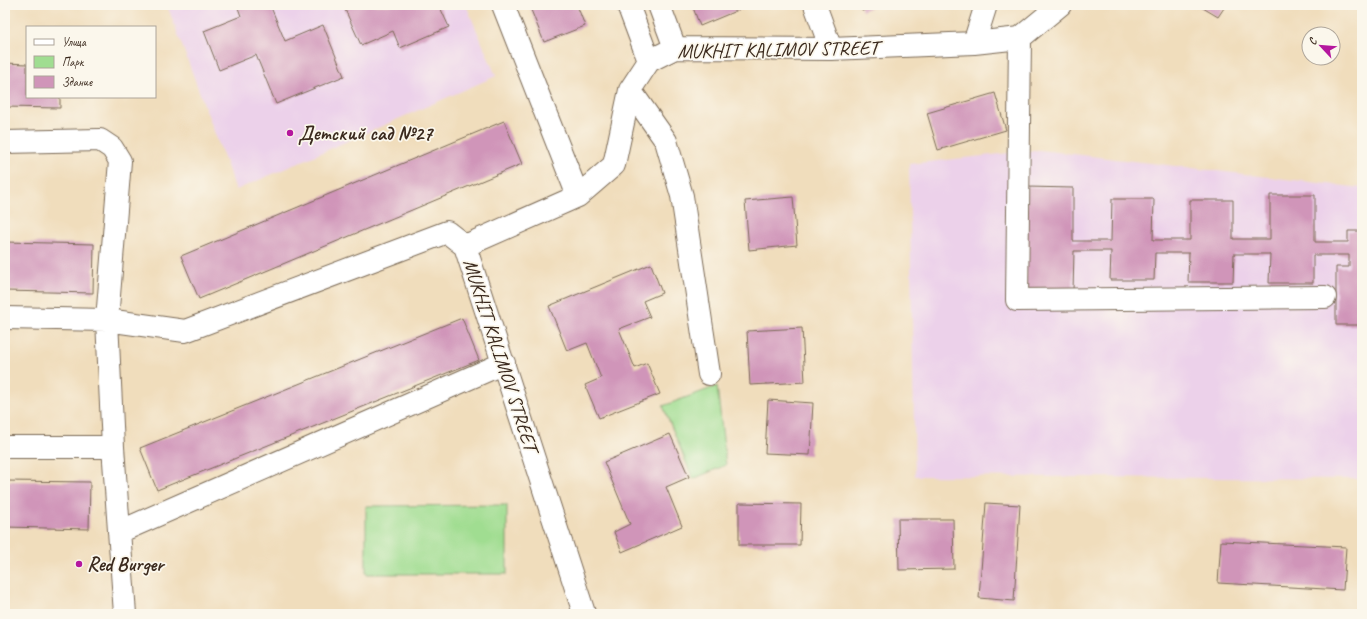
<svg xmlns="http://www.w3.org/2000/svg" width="1367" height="619" font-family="Caveat,sans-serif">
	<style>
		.built { fill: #ecd1ea }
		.green { fill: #a0dd91; stroke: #6e8458 }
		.building { fill: #d095b9 }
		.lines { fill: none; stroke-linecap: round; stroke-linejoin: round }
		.minor-casing { stroke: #7a6955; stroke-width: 24 }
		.minor { stroke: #fff; stroke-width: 22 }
		.poi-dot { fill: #b5179e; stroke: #fbf7ec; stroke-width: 1.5 }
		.labels { text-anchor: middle; stroke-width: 3.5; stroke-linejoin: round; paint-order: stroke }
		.street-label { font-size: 20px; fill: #3b2a1e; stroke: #fbf7ec }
		.poi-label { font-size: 20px; font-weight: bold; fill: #3b2a1e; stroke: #fbf7ec; text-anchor: start }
	</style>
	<rect width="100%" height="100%" fill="#fbf7ec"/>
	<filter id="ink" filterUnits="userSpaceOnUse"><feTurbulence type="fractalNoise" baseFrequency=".025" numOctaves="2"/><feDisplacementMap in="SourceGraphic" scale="8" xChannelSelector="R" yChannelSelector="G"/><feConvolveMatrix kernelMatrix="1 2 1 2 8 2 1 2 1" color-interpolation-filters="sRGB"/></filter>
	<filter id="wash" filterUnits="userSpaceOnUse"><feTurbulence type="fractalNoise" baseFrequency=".012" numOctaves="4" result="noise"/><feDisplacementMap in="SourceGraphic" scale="16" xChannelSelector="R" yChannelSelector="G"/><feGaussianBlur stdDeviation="0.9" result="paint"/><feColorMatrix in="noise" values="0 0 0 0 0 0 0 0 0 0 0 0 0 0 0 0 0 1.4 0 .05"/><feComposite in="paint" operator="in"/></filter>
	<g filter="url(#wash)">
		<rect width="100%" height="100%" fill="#f0ddbc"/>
		<!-- built -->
		<path class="built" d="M167,5H466L496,76L236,190Z
			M1039,150L1362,188V479L915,476L909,164Z"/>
		<!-- green -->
		<path class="green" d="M717,386L726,465L693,479L663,406Z
			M507,505V574H366V506Z"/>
		<g id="blocks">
			<!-- building -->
			<path class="building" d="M237,5H270L285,41L323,25L344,76L276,104L256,55L219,70L204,31L241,16Z
				M343,5H439L449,27L400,48L393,31L361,45Z
				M529,5H577L585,26L544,42Z
				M692,5H742L743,8L700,26Z
				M860,5H875L862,11Z
				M1198,5H1226L1218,17Z
				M5,63L27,64V97H60V108L5,107Z
				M995,93L1006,130L938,150L927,113Z
				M504,121L522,164L199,299L181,256Z
				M1027,187L1073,188V241H1111L1112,199H1154L1153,240H1190V200H1233V239H1270V195H1315V242H1348V231H1362V325H1336V267H1349V255H1313V283H1269L1270,254H1234L1233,282H1188L1189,253H1155L1154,280H1110L1111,251H1074L1073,291H1026Z
				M793,197L797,245L749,250L745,201Z
				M5,242L94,244L93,293L5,291Z
				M651,264L662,293L643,301L650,317L619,329L635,368L647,363L660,394L599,418L585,385L601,378L587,343L567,351L549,306Z
				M462,318L479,360L157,490L140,448Z
				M802,328L805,382L750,385L747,331Z
				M768,400L813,403L810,455L765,453Z
				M670,434L689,477L666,487L682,526L622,552L614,532L630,524L604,462Z
				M5,481L90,482L89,529L5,527Z
				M739,503L801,504L800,545H739Z
				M986,503L1020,505L1014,601L979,598Z
				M898,519H953L954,569L899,570Z
				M1221,541L1346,547L1343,590L1218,583Z"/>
		</g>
	</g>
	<g filter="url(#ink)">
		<use href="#blocks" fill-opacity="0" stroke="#7a6955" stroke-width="1"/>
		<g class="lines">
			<!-- minor casing -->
			<g class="minor-casing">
				<path id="minor" d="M503,5L578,196
					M628,5L649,61
					M659,5L675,48
					M815,5L831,49
					M1020,38L1017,300L1325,297
					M974,43L986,5
					M630,90L666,141L682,196L709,374
					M5,142L100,140L112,148L120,161L107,320L113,447L125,614
					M5,318L107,320L185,331L447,232L465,246
					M5,447H113
					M119,532L504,363
					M584,613L465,246L578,196L614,165L630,90L649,61L675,48L831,49L974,43L1020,38L1060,5"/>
			</g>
			<!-- minor -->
			<use href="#minor" class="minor"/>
		</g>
	</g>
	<!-- markers -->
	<g class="poi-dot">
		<circle cx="290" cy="133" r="4"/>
		<circle cx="79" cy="564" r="4"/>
	</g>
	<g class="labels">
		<!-- street labels -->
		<g class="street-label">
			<text transform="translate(778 49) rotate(-1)" y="7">MUKHIT KALIMOV STREET</text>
			<text transform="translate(501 355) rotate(72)" y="7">MUKHIT KALIMOV STREET</text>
		</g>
		<!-- poi labels -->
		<g class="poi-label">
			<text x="298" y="140">Детский сад №27</text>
			<text x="87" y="571">Red Burger</text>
		</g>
	</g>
	<!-- margin -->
	<rect width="1367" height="619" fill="none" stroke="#fbf7ec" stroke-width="20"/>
	<!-- legend -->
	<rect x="26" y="26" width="130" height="72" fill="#fbf7ec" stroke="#aea59a"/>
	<rect x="34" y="39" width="20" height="6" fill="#ffffff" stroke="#aea59a"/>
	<text x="62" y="46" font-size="12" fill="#3b2a1e">Улица</text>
	<rect x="34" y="56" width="20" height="12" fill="#a0dd91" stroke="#aea59a"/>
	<text x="62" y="66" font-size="12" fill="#3b2a1e">Парк</text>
	<rect x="34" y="76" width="20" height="12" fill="#d095b9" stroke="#aea59a"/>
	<text x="62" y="86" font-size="12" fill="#3b2a1e">Здание</text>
	<!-- north arrow -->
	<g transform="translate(1321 46) rotate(296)"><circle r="19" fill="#fbf7ec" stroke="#aea59a"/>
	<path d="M0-3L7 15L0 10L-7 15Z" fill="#b5179e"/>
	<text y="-6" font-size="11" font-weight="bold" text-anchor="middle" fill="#3b2a1e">С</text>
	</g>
</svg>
